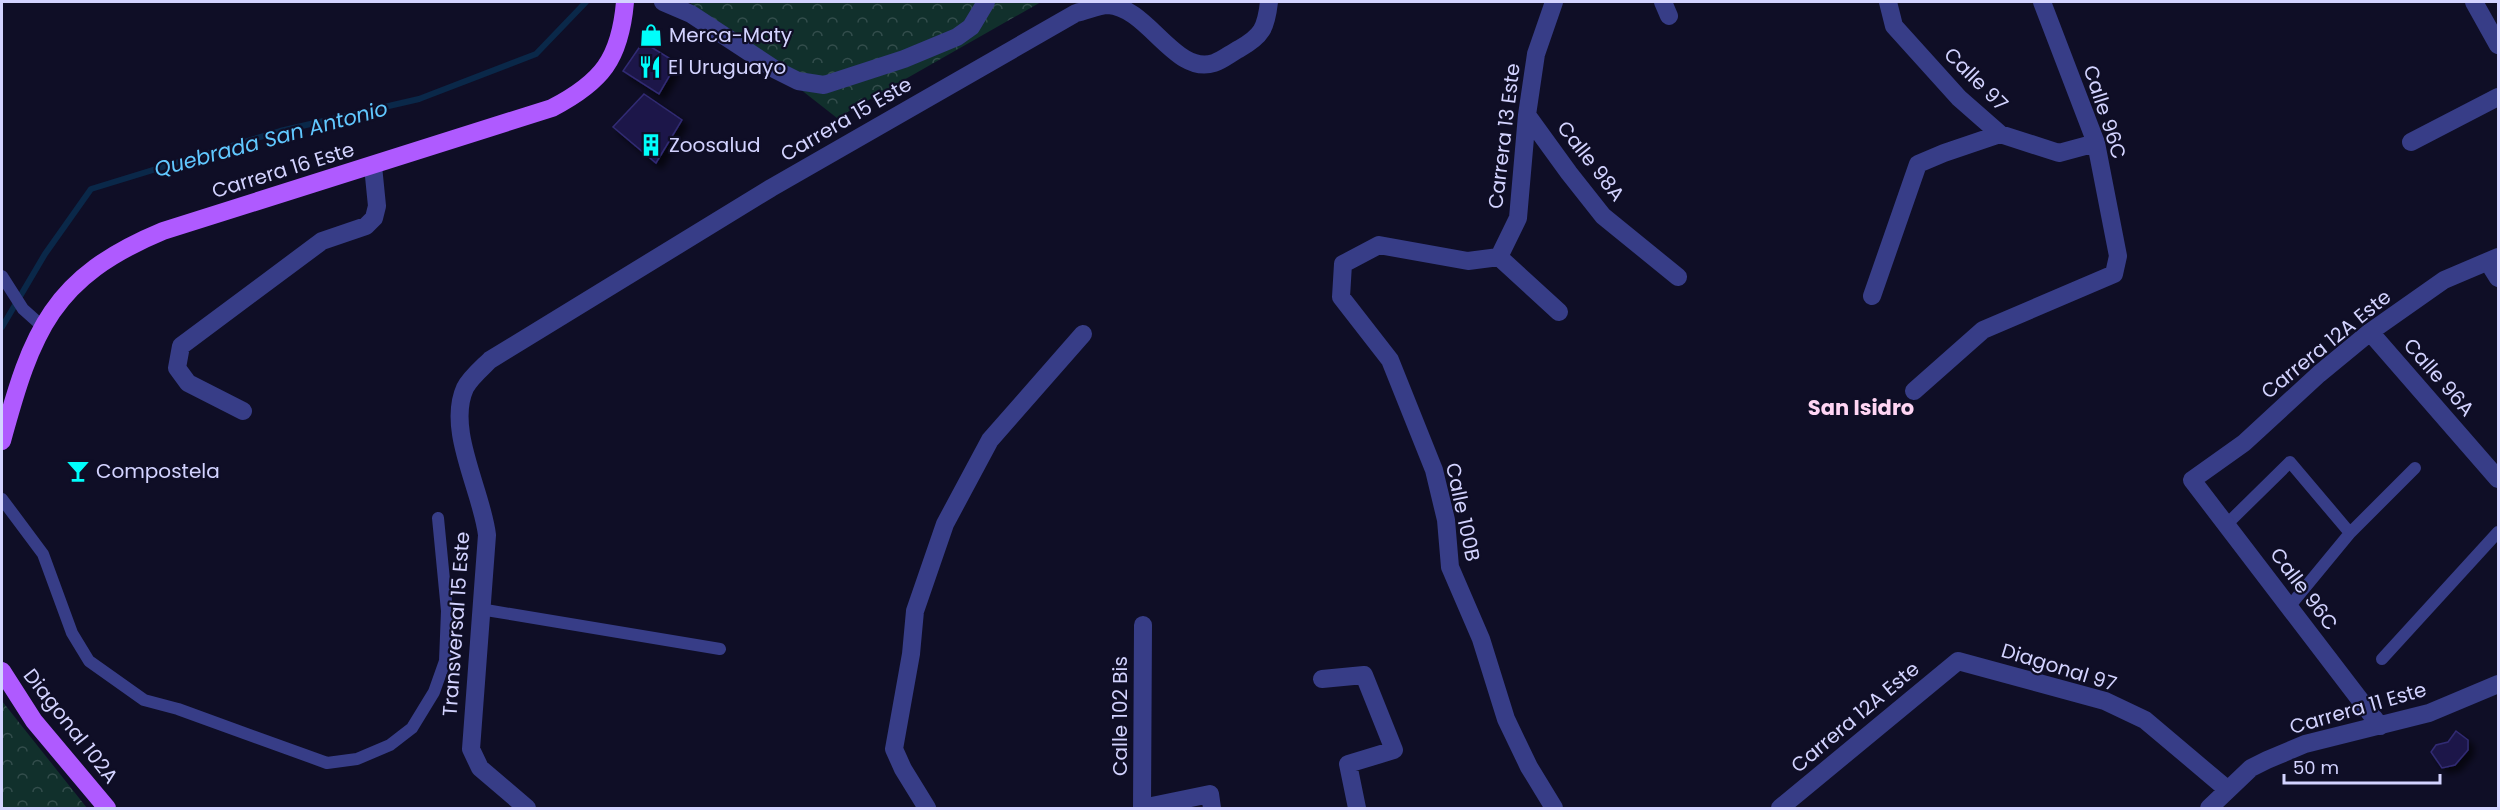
<svg xmlns="http://www.w3.org/2000/svg" width="2500" height="810" font-family="Poppins,sans-serif">
	<style>
		.park { fill: url(#park-crowns) }
		.lines { fill: none; stroke-linecap: round; stroke-linejoin: round }
		.stream { stroke: #0a2849; stroke-width: 6 }
		.building { fill: #1e1948; stroke: #312b74; stroke-width: 1.5; filter: url(#shadow) }
		.lane { stroke: #373d87; stroke-width: 12 }
		.street { stroke: #373d87; stroke-width: 18 }
		.primary { stroke: #af5aff; stroke-width: 18 }
		.labels { text-anchor: middle; stroke-width: 4.5; stroke-linejoin: round; paint-order: stroke }
		.poi-label { font-size: 20px; fill: #d3d3ff; stroke: #0f0e26; text-anchor: start }
		.street-label { font-size: 20px; fill: #d3d3ff; stroke: #0f0e26 }
		.water-label { font-size: 21px; font-style: italic; fill: #61c8ff; stroke: #0f0e26 }
		.neighbourhood-label { font-size: 21px; font-weight: bold; fill: #ffd5f4; stroke: #0f0e26 }
	</style>
	<defs>
		<pattern id="park-crowns" width="20" height="18" patternUnits="userSpaceOnUse" patternTransform="scale(1.5)"><rect width="20" height="18" fill="#11302c"/><path d="M2 6a3 3 0 1 1 6 0M12 15a3 3 0 1 1 6 0" fill="none" stroke="#334d4c"/></pattern>
		<filter id="shadow"><feDropShadow dx="5.5" dy="5.5" stdDeviation="3" flood-color="#0009"/></filter>
	</defs>
	<rect width="100%" height="100%" fill="#0f0e26"/>
	<!-- park -->
	<path class="park" d="M689,2H1041L837,118Z
		M2,701L87,808H2Z"/>
	<g class="lines">
		<!-- stream -->
		<path class="stream" d="M2,327L45,254L91,189L280,131L419,99L536,54L586,2"/>
	</g>
	<!-- building -->
	<path class="building" d="M643,42L677,63L659,94L623,71Z
		M644,94L682,120L656,163L613,127Z
		M2456,731L2468,740V750L2455,765L2442,768L2431,752L2436,745L2448,742Z"/>
	<g class="lines">
		<!-- lane -->
		<path class="lane" d="M2,276L23,309L42,326
			M2,499L43,554L72,633L89,661L144,700L178,709L327,763L357,759L390,745L412,728L434,692L445,661L447,611L438,518
			M2226,525L2290,462L2350,533
			M2289,607L2350,533L2415,468
			M480,609L720,649
			M2382,659L2498,532"/>
		<!-- street -->
		<path class="street" d="M663,2L691,14L776,70L798,81L824,85L904,59L957,37L971,27L986,2
			M1554,2L1536,54L1527,115L1518,218L1499,257L1468,261L1379,245L1343,264L1341,297L1390,360L1434,470L1446,520L1450,567L1481,639L1506,719L1529,767L1554,808
			M1663,2L1669,16
			M1888,2L1894,26L1959,98L2000,134L2059,153L2096,143
			M2474,2L2498,45
			M1527,115L1569,173L1603,216L1678,277
			M2411,142L2498,97
			M1499,257L1559,312
			M2488,262L2498,278
			M1872,296L1918,164L1944,153L2000,134
			M2370,332L2498,479
			M1914,391L1983,330L2114,274L2118,256L2096,143L2042,2
			M243,411L188,383L177,368L181,346L322,241L366,226L374,218L377,206L373,166
			M1143,625L1142,808L1210,794L1212,808
			M1322,679L1364,675L1394,750L1348,764L1357,808
			M2380,726L2192,480L2244,443L2319,374L2370,332L2444,280L2498,257
			M527,808L480,768L471,749L487,535C482,491 446,430 465,388C470,378 482,368 490,360L771,188L1076,13C1086,11 1099,5 1108,5C1148,7 1175,76 1214,63C1223,60 1231,53 1239,49C1262,36 1266,28 1269,2
			M927,808L903,769L894,749L911,654L915,611L945,524L990,440L1083,334
			M1780,808L1958,661L2105,701L2145,720L2228,790
			M2209,808L2251,768L2267,760L2305,744L2429,713L2498,684"/>
		<!-- primary -->
		<path class="primary" d="M2,441C32,331 52,277 163,231L552,108C602,82 620,59 625,2
			M2,671L34,721L107,808"/>
	</g>
	<!-- icons -->
	<defs>
		<g id="shop-bare" transform="scale(1.8)"><path d="M-5-2.5h2.3a2.7 3.5 0 0 1 5.4 0H5L5.5 6h-11ZM-1.5-2.5h3a1.5 2.3 0 0 0-3 0Z" fill="#00fefb" stroke="#0f0e26" stroke-width="2.5" paint-order="stroke"/></g>
		<g id="restaurant-bare" transform="scale(1.8)"><path d="M-5-6h1v4h1v-4h1v4h1v-4h1v5L-1.5 .5V6h-2V.5L-5-1ZM5-6V6H3V1.5H1.5Q1.5-4 5-6Z" fill="#00fefb" stroke="#0f0e26" stroke-width="2.5" paint-order="stroke"/></g>
		<g id="building-bare" transform="scale(1.8)"><path d="M-4-6H4V6H1V3H-1V6H-4ZM-2.5-4.3h1.7v1.8h-1.7ZM.8-4.3h1.7v1.8H.8ZM-2.5-1h1.7V.8h-1.7ZM.8-1h1.7V.8H.8Z" fill="#00fefb" stroke="#0f0e26" stroke-width="2.5" paint-order="stroke"/></g>
		<g id="bar-bare" transform="scale(1.8)"><path d="M-6-5H6L.8 .8V4.5H3.5V6h-7V4.5H-.8V.8Z" fill="#00fefb" stroke="#0f0e26" stroke-width="2.5" paint-order="stroke"/></g>
	</defs>
	<g fill-rule="evenodd">
		<use href="#shop-bare" x="651" y="35"/>
		<use href="#restaurant-bare" x="650" y="67"/>
		<use href="#building-bare" x="651" y="145"/>
		<use href="#bar-bare" x="78" y="471"/>
	</g>
	<g class="labels">
		<!-- poi labels -->
		<g class="poi-label">
			<text x="669" y="42">Merca-Maty</text>
			<text x="668" y="74">El Uruguayo</text>
			<text x="669" y="152">Zoosalud</text>
			<text x="96" y="478">Compostela</text>
		</g>
		<!-- street labels -->
		<g class="street-label">
			<text transform="translate(1976 79) rotate(45)" y="7">Calle 97</text>
			<text transform="translate(2105 112) rotate(72)" y="7">Calle 96C</text>
			<text transform="translate(846 119) rotate(-30)" y="7">Carrera 15 Este</text>
			<text transform="translate(1504 136) rotate(-83)" y="7">Carrera 13 Este</text>
			<text transform="translate(1591 161) rotate(52)" y="7">Calle 98A</text>
			<text transform="translate(283 170) rotate(-17)" y="7">Carrera 16 Este</text>
			<text transform="translate(2326 344) rotate(-39)" y="7">Carrera 12A Este</text>
			<text transform="translate(2439 377) rotate(49)" y="7">Calle 96A</text>
			<text transform="translate(1463 512) rotate(78)" y="7">Calle 100B</text>
			<text transform="translate(2304 589) rotate(53)" y="7">Calle 96C</text>
			<text transform="translate(456 624) rotate(-86)" y="7">Transversal 15 Este</text>
			<text transform="translate(2059 667) rotate(17)" y="7">Diagonal 97</text>
			<text transform="translate(2358 708) rotate(-16)" y="7">Carrera 11 Este</text>
			<text transform="translate(1120 716) rotate(-90)" y="7">Calle 102 Bis</text>
			<text transform="translate(1855 717) rotate(-40)" y="7">Carrera 12A Este</text>
			<text transform="translate(71 726) rotate(52)" y="7">Diagonal 102A</text>
		</g>
		<!-- water labels -->
		<g class="water-label">
			<text transform="translate(271 139) rotate(-15)" y="7">Quebrada San Antonio</text>
		</g>
		<!-- neighbourhood labels -->
		<g class="neighbourhood-label">
			<text x="1861" y="415">San Isidro</text>
		</g>
	</g>
	<!-- border -->
	<rect width="2500" height="810" fill="none" stroke="#d3d3ff" stroke-width="6"/>
	<!-- scale -->
	<path d="M2284 774v9h156v-9" fill="none" stroke="#d3d3ff" stroke-width="3"/>
	<text x="2293" y="774" font-size="18" fill="#d3d3ff" stroke="#0f0e26" stroke-width="4.5" paint-order="stroke">50 m</text>
</svg>
